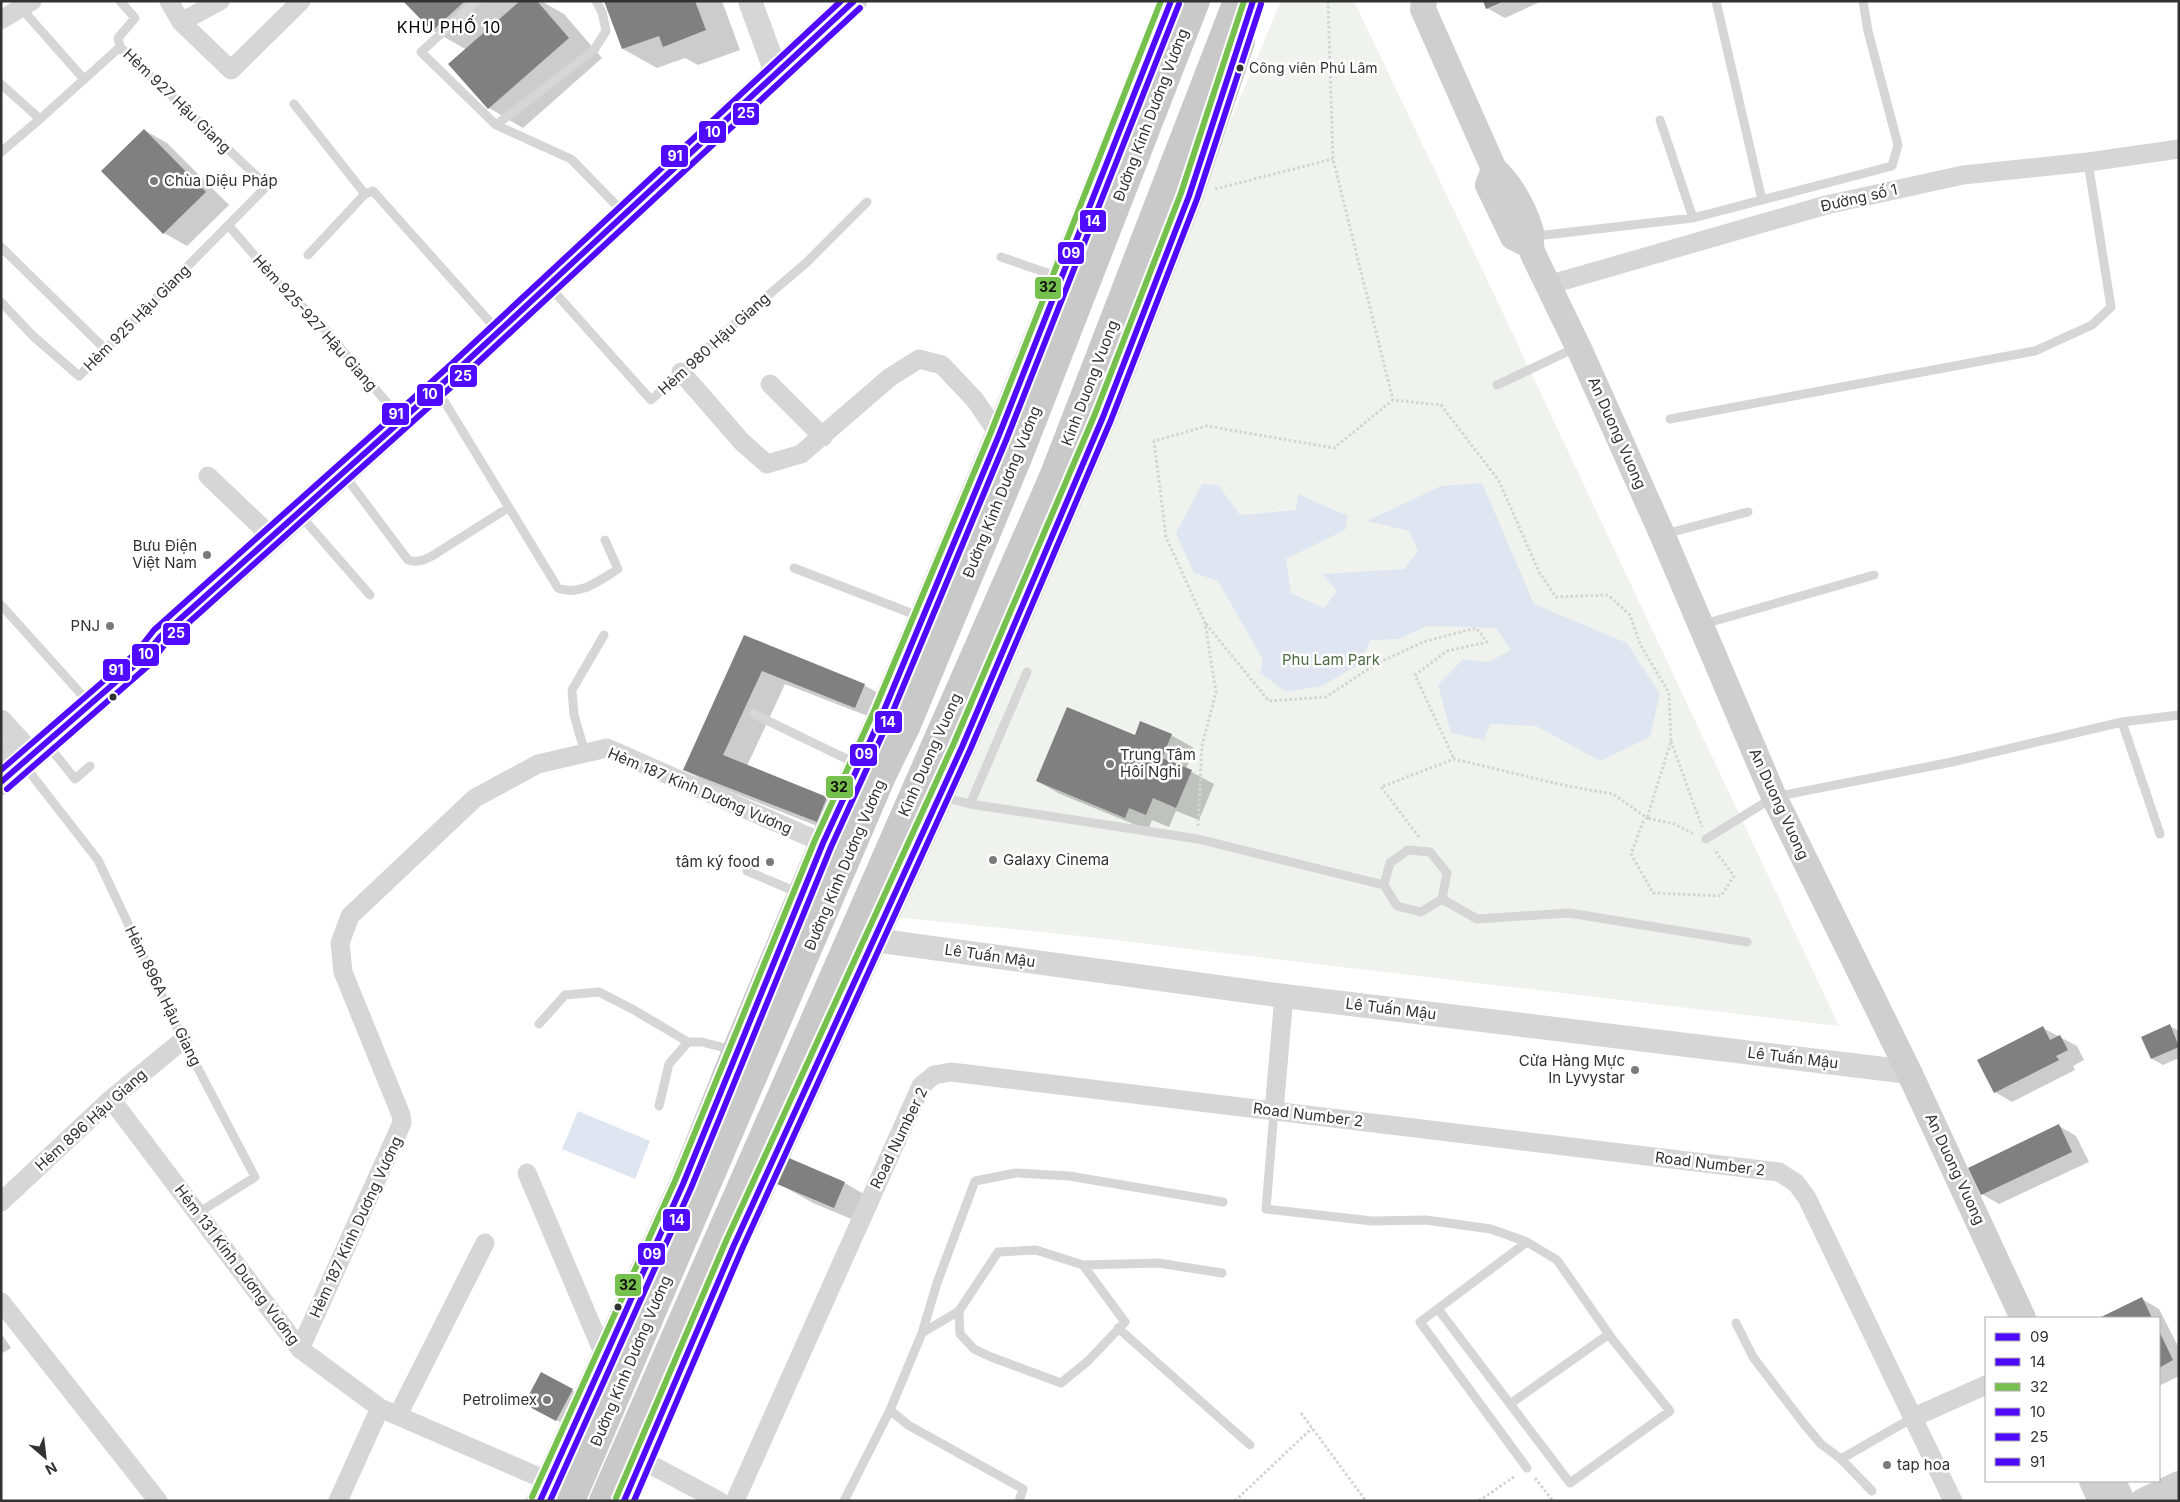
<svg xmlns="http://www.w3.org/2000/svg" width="2180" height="1502" font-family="Inter,sans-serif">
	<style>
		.green { fill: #f0f3ed }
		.water { fill: #dfe6f1 }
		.shadow { fill: #0003 }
		.building { fill: #808080 }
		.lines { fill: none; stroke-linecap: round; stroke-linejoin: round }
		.path { stroke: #d4d4d4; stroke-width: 3; stroke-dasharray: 2.5 2.5; stroke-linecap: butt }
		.service { stroke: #d6d6d6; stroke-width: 9 }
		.minor { stroke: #d6d6d6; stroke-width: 19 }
		.tertiary { stroke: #d6d6d6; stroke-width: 24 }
		.secondary { stroke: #cfcfcf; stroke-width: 26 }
		.primary { stroke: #c9c9c9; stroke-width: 28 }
		.bus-1-casing { stroke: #fff; stroke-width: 10 }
		.bus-2-casing { stroke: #fff; stroke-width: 10 }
		.bus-3-casing { stroke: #fff; stroke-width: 10 }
		.bus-4-casing { stroke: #fff; stroke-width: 10 }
		.bus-5-casing { stroke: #fff; stroke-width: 10 }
		.bus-6-casing { stroke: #fff; stroke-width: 10 }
		.bus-1 { stroke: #4f0aff; stroke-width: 6 }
		.bus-2 { stroke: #4f0aff; stroke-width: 6 }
		.bus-3 { stroke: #76c04d; stroke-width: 6 }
		.bus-4 { stroke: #4f0aff; stroke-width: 6 }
		.bus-5 { stroke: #4f0aff; stroke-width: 6 }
		.bus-6 { stroke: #4f0aff; stroke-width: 6 }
		.bus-dot { fill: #323232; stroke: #fff; stroke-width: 2 }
		.poi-dot { fill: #7a7a7a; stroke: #fff; stroke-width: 2 }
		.labels { text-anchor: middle; stroke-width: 5; stroke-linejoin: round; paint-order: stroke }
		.bus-label { font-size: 14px; fill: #323232; stroke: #fff; text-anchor: start }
		.street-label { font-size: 15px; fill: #323232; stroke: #fff }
		.poi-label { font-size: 15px; fill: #323232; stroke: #fff; text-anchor: end }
		.park-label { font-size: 15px; fill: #4e6b43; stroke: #fff }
		.neighbourhood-label { font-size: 16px; letter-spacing: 1px; fill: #000; stroke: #fff }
		.line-badge { stroke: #fff; stroke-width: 2 }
		.badge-label { font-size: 14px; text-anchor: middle; font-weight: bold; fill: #fff }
		.pale-badge-label { font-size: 14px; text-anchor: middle; font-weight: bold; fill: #111 }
	</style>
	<rect width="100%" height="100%" fill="#fff"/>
	<!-- green -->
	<path class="green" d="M1281,1H1354L1502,311L1839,1026L1089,937L894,917Z"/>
	<!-- water -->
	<path class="water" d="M1482,483L1534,604L1627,643L1660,694L1650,737L1600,761L1536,726L1490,724L1484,740L1451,733L1438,685L1463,659L1488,662L1511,650L1496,628L1427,626L1399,639L1371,640L1358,665L1322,686L1286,692L1260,673L1263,660L1218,581L1194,573L1176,533L1202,484L1218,485L1240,515L1296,510L1298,494L1348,516L1345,530L1286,559L1291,593L1324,608L1337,591L1322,574L1404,569L1418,551L1409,531L1367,521L1441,486Z
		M578,1111L650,1141L635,1179L562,1149Z"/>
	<!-- shadow -->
	<path class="shadow" d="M405,1H541L564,14L602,58L523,128L489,108L467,50L432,30Z
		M605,1H722L740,50L698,65L685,58L657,68L623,49Z
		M1484,1H1540V2L1505,18L1487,8Z
		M144,130L167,143L229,205L187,246L164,233Z
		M745,636L864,685L887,698L878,720L785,684L747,766L826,798L849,812L840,835L708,783L685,770Z
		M1171,735L1194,748L1186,769L1214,784L1199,820L1176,811L1169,827L1152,820L1148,830L1060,794L1037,781L1135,736Z
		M2170,1026L2179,1031V1058L2163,1065L2152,1059Z
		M2043,1028L2077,1046L2084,1060L2073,1066L2075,1070L2012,1102L1995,1092Z
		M2059,1126L2076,1136L2089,1162L1999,1204L1982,1194Z
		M789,1160L845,1183L879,1203L868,1226L813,1203L779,1184Z
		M2142,1299L2159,1309L2179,1348V1376L2159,1386V1318H2102Z
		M1,1333L11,1348L1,1354Z
		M541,1374L577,1393L562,1423L526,1404Z"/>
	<!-- building -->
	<path class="building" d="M403,1H465L432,31Z
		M520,1H537L569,38L488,109L448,64Z
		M604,1H695L706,30L663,47L659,36L622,49Z
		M1483,1H1504L1486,9Z
		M144,129L206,192L163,234L101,171Z
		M744,635L865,684L855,708L762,671L723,755L827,797L817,822L683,770Z
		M1067,707L1135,735L1140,721L1172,734L1162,758L1192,770L1176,808L1153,798L1146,815L1129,808L1125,818L1036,781Z
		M2170,1024L2179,1047L2151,1059L2141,1037Z
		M2043,1026L2050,1040L2060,1035L2068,1050L2056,1056L2059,1060L1994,1093L1977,1060Z
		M2059,1124L2072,1152L1981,1195L1968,1168Z
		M789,1158L845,1182L834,1208L777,1184Z
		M2142,1297L2152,1318H2099Z
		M2159,1331L2173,1360L2159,1368Z
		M541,1372L573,1389L556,1421L524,1404Z"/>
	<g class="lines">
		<!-- path -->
		<path class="path" d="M1328,1L1333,159L1393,400
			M1215,189L1333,159
			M1206,624L1269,701L1326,697L1374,665L1423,642L1476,628L1487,642L1447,651L1415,675L1454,759
			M1671,741L1702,827
			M1198,826L1202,746L1216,692L1205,623L1166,537L1154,441L1207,426L1334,448L1393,400L1441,405L1499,481L1539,572L1556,597L1608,595L1630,615L1640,644L1669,693L1671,741L1647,818L1674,824L1694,834
			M1419,837L1381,787L1454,759L1567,786L1613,794L1647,818L1643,822L1631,854L1653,893L1721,896L1734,876L1714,849
			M1301,1413L1366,1501
			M1535,1478L1553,1501
			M1235,1501L1312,1428
			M1479,1501L1515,1476"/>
		<!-- service -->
		<path class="service" d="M120,1L135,18L118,38L120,47
			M477,1L421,52L496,125L571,159L625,214
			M1716,1L1762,200
			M21,8L83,78
			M1,84L40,119L120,47L267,186L79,376L33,336L1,302
			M294,104L365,194
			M1660,120L1693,218
			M496,125L594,50L606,31L602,12L596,1
			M1,152L40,119
			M229,226L280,285L319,323L400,418
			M1545,235L1693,218L1892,166L1898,145L1868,31L1863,1
			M1,247L105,349
			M308,255L365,194L373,191L498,331
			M1001,257L1059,277
			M550,287L651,400L725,332L806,263L867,202
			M1497,385L1575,348
			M438,391L558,588C580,597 600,580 618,569L605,540
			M1670,419L2035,351L2092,325L2111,307L2088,162
			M345,476L408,560C417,563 424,560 432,556L508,508
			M301,516L370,595
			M1665,534L1748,512
			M794,568L921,617
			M1,605L82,695
			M1704,624L1874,575
			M754,714L857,764
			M2122,722L2160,834
			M48,745L75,779L90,766
			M585,753L574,715L572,690L604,635
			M24,765L98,860L183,1040L255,1177L198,1213
			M943,797L970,804L1198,839L1384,885L1397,906L1421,912L1442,899L1447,873L1430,852L1408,850L1390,863L1384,885
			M970,804L1027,672
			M1706,839L1774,797L1952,762L2122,722L2179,715
			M747,871L799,893
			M1442,899L1477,919L1569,913L1747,942
			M539,1024L565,995L599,992L634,1010L688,1042
			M659,1106L669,1064L688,1042H702L733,1050
			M1274,1111L1266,1209L1372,1221L1426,1220L1491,1229L1527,1242L1557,1260L1613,1340L1670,1411L1570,1483L1438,1309
			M959,1311L960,1334L974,1349L991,1357L1061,1383L1088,1361L1125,1322L1083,1265
			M1736,1323L1753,1357L1804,1424L1821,1444L1841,1459L1872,1491
			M1118,1328L1250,1445
			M922,1333L959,1311L998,1252L1036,1250L1083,1265L1158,1263L1222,1273
			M1510,1404L1609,1334
			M1841,1459L1914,1417
			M1527,1468L1420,1322L1527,1242
			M844,1501L890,1410
			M1019,1501L1023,1489L908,1425L890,1410L922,1333L937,1283L975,1181L1016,1173L1069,1176L1223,1202"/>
		<!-- minor -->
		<path class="minor" d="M169,1L181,22L231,70L301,1
			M1,20L32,1
			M181,22L220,1
			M1548,285L1826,205L1963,175L2088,162L2179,149
			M681,372L742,442L767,464L801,454L889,378L919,359L942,365L975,400L999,435
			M770,384L823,437
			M208,476L273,538
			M111,1099L300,1349L380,1408L548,1481
			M1274,1111L1284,996
			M527,1173L605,1357L611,1361
			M1,1202L111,1099L183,1040
			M1,1302L158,1501
			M300,1349L402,1123L401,1115L343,972L340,943L350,916L475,798L538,764L607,748L823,843
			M398,1415L485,1243
			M1914,1417L1986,1385
			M625,1451L719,1501
			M338,1501L380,1408
			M735,1501L921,1086L934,1075L951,1072L1779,1172L1796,1183L1807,1198L1953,1501"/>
		<!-- tertiary -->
		<path class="tertiary" d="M750,1L776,72
			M1,722L22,745L24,765L5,759L1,754
			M874,940L1284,996L1909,1072"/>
		<!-- secondary -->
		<path class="secondary" d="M1424,1L1423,9L1494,169C1510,183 1523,207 1530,228C1533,236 1529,245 1533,254L1581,353L1662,534L1774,797L1909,1072L2023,1318
			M1494,169L1488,185L1513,237L1529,245
			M1,782L142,659L160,637C318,498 473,357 626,214C702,143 776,70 854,1
			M2092,1481L2101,1501
			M2113,1481L2122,1501
			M2143,1501L2179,1484"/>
		<!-- primary -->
		<path class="primary" d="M744,1224L962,747L1103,417L1189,196L1241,41
			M540,1501L683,1184L736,1051L823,843L882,715L999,435L1171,1
			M571,1501L883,774L907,725L1020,453L1196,1
			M603,1501L1053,477L1237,1"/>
		<!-- bus-1 casing -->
		<g class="bus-1-casing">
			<path id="bus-1" d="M540,1501L683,1184L823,843L882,715L999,435L1171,1
				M624,1501L734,1245L962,747L1103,417L1189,196L1253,1"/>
		</g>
		<!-- bus-2 casing -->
		<g class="bus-2-casing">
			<path id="bus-2" d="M550,1501L691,1188L831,847L890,718L1007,438L1179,4
				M634,1501L742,1249L970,750L1111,420L1197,199L1261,4"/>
		</g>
		<!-- bus-3 casing -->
		<g class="bus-3-casing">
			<path id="bus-3" d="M532,1497L675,1181L815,840L874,711L991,432L1161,1
				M616,1498L726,1241L954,743L1095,414L1181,193L1244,1"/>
		</g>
		<!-- bus-4 casing -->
		<g class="bus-4-casing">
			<path id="bus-4" d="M1,782L142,659L160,637L453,374L854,1"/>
		</g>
		<!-- bus-5 casing -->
		<g class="bus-5-casing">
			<path id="bus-5" d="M7,789L148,666L166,643L459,380L860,8"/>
		</g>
		<!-- bus-6 casing -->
		<g class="bus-6-casing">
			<path id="bus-6" d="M1,770L136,653L154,630L447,368L841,1"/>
		</g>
		<!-- bus-1 -->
		<use href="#bus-1" class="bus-1"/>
		<!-- bus-2 -->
		<use href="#bus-2" class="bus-2"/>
		<!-- bus-3 -->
		<use href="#bus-3" class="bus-3"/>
		<!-- bus-4 -->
		<use href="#bus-4" class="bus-4"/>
		<!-- bus-5 -->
		<use href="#bus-5" class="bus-5"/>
		<!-- bus-6 -->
		<use href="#bus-6" class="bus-6"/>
	</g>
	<!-- markers -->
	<g class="bus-dot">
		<circle cx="1240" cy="68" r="4.5"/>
		<circle cx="113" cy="697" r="4.5"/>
		<circle cx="618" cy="1307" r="4.5"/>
	</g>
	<g class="poi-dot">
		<circle cx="154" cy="181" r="5"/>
		<circle cx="207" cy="555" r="5"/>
		<circle cx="110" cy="626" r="5"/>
		<circle cx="1110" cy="764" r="5"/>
		<circle cx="993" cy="860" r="5"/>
		<circle cx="770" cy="862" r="5"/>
		<circle cx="1635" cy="1070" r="5"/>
		<circle cx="547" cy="1400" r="5"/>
		<circle cx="1887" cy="1465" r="5"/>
	</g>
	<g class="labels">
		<!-- bus labels -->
		<g class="bus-label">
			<text x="1249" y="73">Công viên Phú Lâm</text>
		</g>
		<!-- street labels -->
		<g class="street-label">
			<text transform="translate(177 101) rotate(44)" y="5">Hẻm 927 Hậu Giang</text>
			<text transform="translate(1151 115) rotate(-69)" y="5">Đường Kinh Dương Vương</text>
			<text transform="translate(1859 198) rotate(-13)" y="5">Đường số 1</text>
			<text transform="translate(137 318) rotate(-45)" y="5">Hẻm 925 Hậu Giang</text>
			<text transform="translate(315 323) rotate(48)" y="5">Hẻm 925-927 Hậu Giang</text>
			<text transform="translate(714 344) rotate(-42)" y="5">Hẻm 980 Hậu Giang</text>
			<text transform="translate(1090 383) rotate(-69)" y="5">Kinh Duong Vuong</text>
			<text transform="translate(1617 433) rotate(66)" y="5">An Duong Vuong</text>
			<text transform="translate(1002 492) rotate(-68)" y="5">Đường Kinh Dương Vương</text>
			<text transform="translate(930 755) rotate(-66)" y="5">Kinh Duong Vuong</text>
			<text transform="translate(700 791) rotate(23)" y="5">Hẻm 187 Kinh Dương Vương</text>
			<text transform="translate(1779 804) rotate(65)" y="5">An Duong Vuong</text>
			<text transform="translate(845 865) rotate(-67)" y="5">Đường Kinh Dương Vương</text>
			<text transform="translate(990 956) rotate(8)" y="5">Lê Tuấn Mậu</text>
			<text transform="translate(163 996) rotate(64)" y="5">Hẻm 896A Hậu Giang</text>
			<text transform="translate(1391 1009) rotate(7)" y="5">Lê Tuấn Mậu</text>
			<text transform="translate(1793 1058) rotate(7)" y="5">Lê Tuấn Mậu</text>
			<text transform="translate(1308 1115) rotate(7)" y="5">Road Number 2</text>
			<text transform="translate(91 1120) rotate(-42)" y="5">Hẻm 896 Hậu Giang</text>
			<text transform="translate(899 1138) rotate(-64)" y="5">Road Number 2</text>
			<text transform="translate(1710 1164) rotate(7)" y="5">Road Number 2</text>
			<text transform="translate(1955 1169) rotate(65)" y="5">An Duong Vuong</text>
			<text transform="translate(356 1227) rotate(-65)" y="5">Hẻm 187 Kinh Dương Vương</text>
			<text transform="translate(237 1265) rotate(53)" y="5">Hẻm 131 Kinh Dương Vương</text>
			<text transform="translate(631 1361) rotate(-67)" y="5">Đường Kinh Dương Vương</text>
		</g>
		<!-- poi labels -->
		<g class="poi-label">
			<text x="164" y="186" text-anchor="start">Chùa Diệu Pháp</text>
			<text x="197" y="551">Bưu Điện<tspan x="197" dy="17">Việt Nam</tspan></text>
			<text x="100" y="631">PNJ</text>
			<text x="1120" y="760" text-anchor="start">Trung Tâm<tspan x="1120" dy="17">Hôi Nghi</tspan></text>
			<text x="1003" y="865" text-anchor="start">Galaxy Cinema</text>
			<text x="760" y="867">tâm ký food</text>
			<text x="1625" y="1066">Cửa Hàng Mực<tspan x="1625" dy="17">In Lyvystar</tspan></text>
			<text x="537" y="1405">Petrolimex</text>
			<text x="1897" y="1470" text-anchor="start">tap hoa</text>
		</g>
		<!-- park labels -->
		<g class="park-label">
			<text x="1331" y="665">Phu Lam Park</text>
		</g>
		<!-- neighbourhood labels -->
		<g class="neighbourhood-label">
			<text x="449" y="33">KHU PHỐ 10</text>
		</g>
	</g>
	<g class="line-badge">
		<rect x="732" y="102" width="28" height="24" rx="5" fill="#4f0aff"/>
		<rect x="698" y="120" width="29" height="24" rx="5" fill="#4f0aff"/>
		<rect x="660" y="144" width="29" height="24" rx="5" fill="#4f0aff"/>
		<rect x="1079" y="209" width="28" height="24" rx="5" fill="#4f0aff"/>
		<rect x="1057" y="241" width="28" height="24" rx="5" fill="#4f0aff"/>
		<rect x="1034" y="276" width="28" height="24" rx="5" fill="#76c04d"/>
		<rect x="449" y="364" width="29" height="24" rx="5" fill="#4f0aff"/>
		<rect x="416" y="383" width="28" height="24" rx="5" fill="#4f0aff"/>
		<rect x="381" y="402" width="29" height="24" rx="5" fill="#4f0aff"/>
		<rect x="162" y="622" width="29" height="24" rx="5" fill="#4f0aff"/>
		<rect x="131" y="643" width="29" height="24" rx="5" fill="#4f0aff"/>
		<rect x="102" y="658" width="29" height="24" rx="5" fill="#4f0aff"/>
		<rect x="874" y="710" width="29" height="24" rx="5" fill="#4f0aff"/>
		<rect x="849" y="743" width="29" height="24" rx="5" fill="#4f0aff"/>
		<rect x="825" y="775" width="29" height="24" rx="5" fill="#76c04d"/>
		<rect x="662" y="1208" width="29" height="24" rx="5" fill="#4f0aff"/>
		<rect x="637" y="1242" width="29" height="24" rx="5" fill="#4f0aff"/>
		<rect x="614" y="1273" width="28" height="24" rx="5" fill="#76c04d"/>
	</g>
	<g class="badge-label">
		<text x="746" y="118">25</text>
		<text x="713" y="137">10</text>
		<text x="675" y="161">91</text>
		<text x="1093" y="226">14</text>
		<text x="1071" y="258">09</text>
		<text x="463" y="381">25</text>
		<text x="430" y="399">10</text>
		<text x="396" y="419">91</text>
		<text x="176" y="638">25</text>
		<text x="146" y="659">10</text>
		<text x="116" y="675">91</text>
		<text x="888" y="727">14</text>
		<text x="864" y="759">09</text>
		<text x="677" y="1225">14</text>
		<text x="652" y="1259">09</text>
	</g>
	<g class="pale-badge-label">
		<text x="1048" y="292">32</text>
		<text x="839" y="792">32</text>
		<text x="628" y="1290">32</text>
	</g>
	<!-- border -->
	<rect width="2180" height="1502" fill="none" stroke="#323232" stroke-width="5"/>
	<!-- legend -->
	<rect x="1985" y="1317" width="175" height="165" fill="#ffffff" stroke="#adadad"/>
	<rect x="1995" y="1333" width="25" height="8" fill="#4f0aff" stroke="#adadad"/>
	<text x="2030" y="1342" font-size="15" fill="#323232">09</text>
	<rect x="1995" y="1358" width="25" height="8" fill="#4f0aff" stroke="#adadad"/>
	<text x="2030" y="1367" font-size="15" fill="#323232">14</text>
	<rect x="1995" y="1383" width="25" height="8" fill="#76c04d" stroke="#adadad"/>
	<text x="2030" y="1392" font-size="15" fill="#323232">32</text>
	<rect x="1995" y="1408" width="25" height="8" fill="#4f0aff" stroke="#adadad"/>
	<text x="2030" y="1417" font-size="15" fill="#323232">10</text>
	<rect x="1995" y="1433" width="25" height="8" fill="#4f0aff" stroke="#adadad"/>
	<text x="2030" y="1442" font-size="15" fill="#323232">25</text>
	<rect x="1995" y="1458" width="25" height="8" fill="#4f0aff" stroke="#adadad"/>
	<text x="2030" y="1467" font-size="15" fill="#323232">91</text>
	<!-- north arrow -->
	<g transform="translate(45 1457) rotate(152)" stroke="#ffffff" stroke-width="4" paint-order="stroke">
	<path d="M0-4L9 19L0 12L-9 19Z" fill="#323232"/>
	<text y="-8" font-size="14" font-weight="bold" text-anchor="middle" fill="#323232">N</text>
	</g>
</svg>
